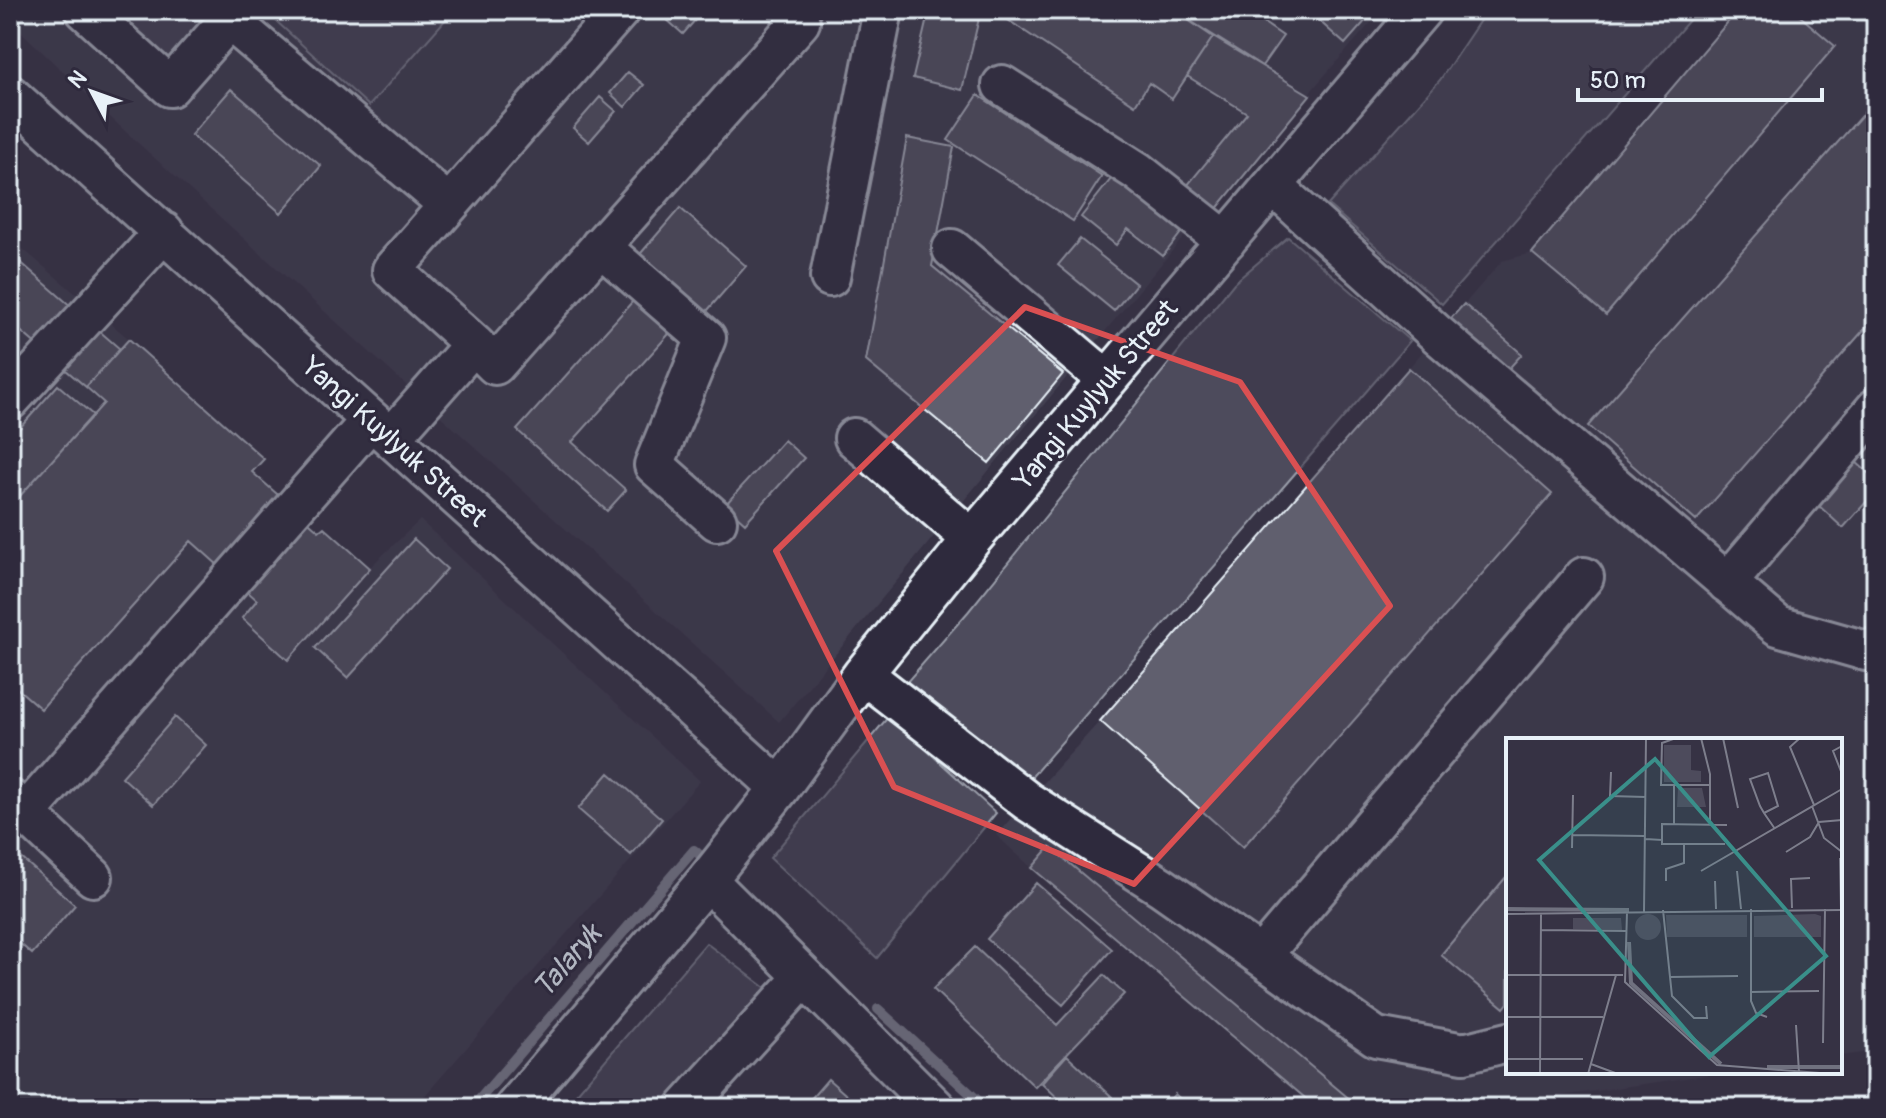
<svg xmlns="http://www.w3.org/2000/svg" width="1886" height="1118" font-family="Pangolin,sans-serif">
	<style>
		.built { fill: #433f51 }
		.green { fill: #4d4b5c; stroke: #9a9eaa; stroke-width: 2 }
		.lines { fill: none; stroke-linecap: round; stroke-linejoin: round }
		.stream { stroke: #a0a4af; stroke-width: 10 }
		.building { fill: #605e6e; stroke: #e8f1f8; stroke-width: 2 }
		.minor-casing { stroke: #e8f1f8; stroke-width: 44 }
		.minor { stroke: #2f2a3d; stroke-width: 38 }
		.marked { fill: none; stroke: #da5052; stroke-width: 6; stroke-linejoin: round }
		.labels { text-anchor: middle; stroke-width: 6; stroke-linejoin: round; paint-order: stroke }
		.street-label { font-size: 28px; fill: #e8f1f8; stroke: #2f2a3d }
		.water-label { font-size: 30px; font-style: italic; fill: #b2b7c2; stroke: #2f2a3d }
		.inset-river { fill: none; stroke: #70717f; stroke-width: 4 }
		.inset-road { fill: none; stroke: #7d7e8c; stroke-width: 2 }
		.view { fill: #3a8f8a; fill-opacity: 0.15; stroke: #3a8f8a; stroke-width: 4 }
		.inset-edge { fill: none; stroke: #e8f1f8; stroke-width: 4 }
	</style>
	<rect width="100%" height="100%" fill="#363244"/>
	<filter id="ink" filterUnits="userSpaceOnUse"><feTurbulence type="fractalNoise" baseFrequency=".0125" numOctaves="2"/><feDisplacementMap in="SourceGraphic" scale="16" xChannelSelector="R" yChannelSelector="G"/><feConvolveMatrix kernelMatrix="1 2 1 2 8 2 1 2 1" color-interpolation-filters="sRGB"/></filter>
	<g filter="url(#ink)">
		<!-- built -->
		<path class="built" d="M10,10H1382L1203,214L779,722L127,133L10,21Z
			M1738,10H1876V1051L1840,1056V740H1508V1072H1727L1477,1108H1317L1032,868L996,835L1100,721L1502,261L1532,253Z
			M10,238L129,339L264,459L253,472L318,531L324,527L370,567L420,520L700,781L414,1108H10Z"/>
		<!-- green -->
		<path class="green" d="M113,10H212L168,59Z
			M264,10H454L369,106Z
			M1487,10H1698L1442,304L1328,205L1440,80Z
			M1288,237L1410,341L1028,781L905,684L968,612L1234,283Z
			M889,716L996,813L877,958L770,858Z
			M706,943L774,994L670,1108H564Z"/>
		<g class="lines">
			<!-- stream -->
			<path class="stream" d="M878,1009L986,1108
				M472,1108L694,850L700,855
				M1822,1108L1876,1101"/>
		</g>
		<!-- building -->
		<path class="building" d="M674,10H704L683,34L666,19Z
			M929,10H981L962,90L913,78Z
			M993,10H1173L1213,37L1172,99L1149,83L1135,105Z
			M1173,10H1245L1283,36L1262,66Z
			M1307,10H1375L1345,44Z
			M1738,10H1793L1835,46L1606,315L1532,253Z
			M1213,37L1310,95L1215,211L1186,187L1247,113L1187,76Z
			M628,72L644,85L625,107L610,93Z
			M231,89L321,166L281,213L191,135Z
			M978,95L1102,176L1073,221L948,140Z
			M600,97L616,111L589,142L573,128Z
			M1876,99V316L1696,521L1588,426Z
			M907,138L954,147L932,266L1063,374L989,463L866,361Z
			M1115,174L1184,229L1163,256L1128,229L1116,245L1081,217Z
			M680,208L746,266L701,318L635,260Z
			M1080,239L1136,284L1114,311L1058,265Z
			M10,253L120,349L86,387L10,322V312L17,304L10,298Z
			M641,292L677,325L572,442L626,490L607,511L517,430Z
			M1464,304L1522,354L1502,376L1444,326Z
			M129,339L264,459L252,472L319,531L324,527L370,568L288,660L242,618L257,600L191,541L41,709L10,682V507L104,403L86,387Z
			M1409,368L1552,494L1243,847L1100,721Z
			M58,385L93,415L10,507V439Z
			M784,440L804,458L745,523L725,505Z
			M1855,461L1876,480V491L1843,528L1817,504Z
			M414,539L447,569L348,678L315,648Z
			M175,717L206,745L153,805L122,777Z
			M609,773L662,819L631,855L578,809Z
			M1050,847L1358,1106L1357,1108H1317L1032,868Z
			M10,848L75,905L32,954L10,935Z
			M1506,877L1508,879V1003L1504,1008L1441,955Z
			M1036,883L1112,949L1063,1005L987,939Z
			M975,947L1057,1025L1104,975L1124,994L1035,1087L933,989Z
			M1067,1055L1124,1108H1068L1042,1083Z
			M828,1079L861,1108H803Z
			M1175,1094L1190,1108H1162Z"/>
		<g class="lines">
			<!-- minor casing -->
			<g class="minor-casing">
				<path id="minor" d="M85,10L170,87L229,20
					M238,10L229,20L449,205
					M1002,85L1137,171L1226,241
					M10,95L780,788
					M1273,186L1437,334L1778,626L1866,651L1876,647
					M600,246L706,338L654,465L717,521
					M952,249L1107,380
					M830,277L883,10
					M474,344L495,365L800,22
					M10,400L164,232
					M391,438L474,344L392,270L620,10
					M854,438L972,539
					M1727,583L1876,408
					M863,674L1027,801L1162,887L1376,1037L1464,1053L1508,1042
					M10,799L93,877
					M26,813L371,420
					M707,880L936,1108
					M1261,956L1584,577
					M514,1108L707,880L780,788L863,674L972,539L1422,10
					M685,1108L803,978"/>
			</g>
			<!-- minor -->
			<use href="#minor" class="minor"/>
		</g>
	</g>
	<!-- marked area -->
	<path d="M0 0H1886V1118H0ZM1025,307L1240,382L1390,606L1134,884L894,787L776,551Z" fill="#363244" fill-opacity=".55" fill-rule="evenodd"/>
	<path class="marked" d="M1025,307L1240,382L1390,606L1134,884L894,787L776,551Z"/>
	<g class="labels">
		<!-- street labels -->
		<g class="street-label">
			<text transform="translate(1095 394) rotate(-50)" y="10">Yangi Kuylyuk Street</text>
			<text transform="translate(395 441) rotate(42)" y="10">Yangi Kuylyuk Street</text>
		</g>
		<!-- water labels -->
		<g class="water-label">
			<text transform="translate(567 961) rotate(-49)" y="10">Talaryk</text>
		</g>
	</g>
	<!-- overview -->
	<g transform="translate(1506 738)">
		<rect width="336" height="336" fill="#363244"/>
		<path d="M158,7H185V32L195,33V44H158ZM172,50H196L200,69H171ZM309,176L315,178V199H248V178ZM129 189a13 13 0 1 1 26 0a13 13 0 1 1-26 0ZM160,177H241V199H161ZM67,180H115L116,192L67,191Z" fill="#4d4b5c"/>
		<path class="inset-river" d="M0,171L123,172M123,204L125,245L215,326M261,329H336"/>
		<path class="inset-road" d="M195,0L204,36V87M217,0L232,70M294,0L284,9L308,67M336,8L327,13L336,36M105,34L104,58L140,59M168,47H155L156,5L170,0M306,68L318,100L336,114M258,75L272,68L262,35L244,41L254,68L258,75L269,91M168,86V47H204M67,97L139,98M139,101L156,102V86L221,87M156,102V106H219M66,110L67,57M280,114L304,99L313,84L336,82M334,120L335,172M195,133L336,51M231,133L235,171M160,143V131L178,125V106M209,143L210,171M286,170L285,141L304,140M245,171V263L250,275L261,279M157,172L166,258L188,280H201L200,268M121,174L119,244L211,327L327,336M138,174L140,0M0,176L336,172M35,192L120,193M0,237H117M164,239L232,238M245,254L313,253M0,279H97M290,287L293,334M317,305L319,171M0,321H77M85,326L112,336M34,336L35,176M82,336L110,237"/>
		<path class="view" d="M149,21L320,218L203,319L33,122Z"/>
		<rect width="336" height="336" class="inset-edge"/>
	</g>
	<!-- margin -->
	<rect width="1886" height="1118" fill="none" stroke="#2f2a3d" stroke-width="40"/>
	<rect x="20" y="20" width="1846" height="1078" fill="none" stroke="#e8f1f8" stroke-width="3" filter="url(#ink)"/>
	<!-- north arrow -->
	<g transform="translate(92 92) rotate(311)" stroke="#2f2a3d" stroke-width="6" paint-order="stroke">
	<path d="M0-6L14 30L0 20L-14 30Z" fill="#e8f1f8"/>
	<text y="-12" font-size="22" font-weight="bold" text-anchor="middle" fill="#e8f1f8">N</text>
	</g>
	<!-- scale -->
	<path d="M1578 88v12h244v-12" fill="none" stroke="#e8f1f8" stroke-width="4"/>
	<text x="1590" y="88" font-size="24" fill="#e8f1f8" stroke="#2f2a3d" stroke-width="6" paint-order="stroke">50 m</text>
</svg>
